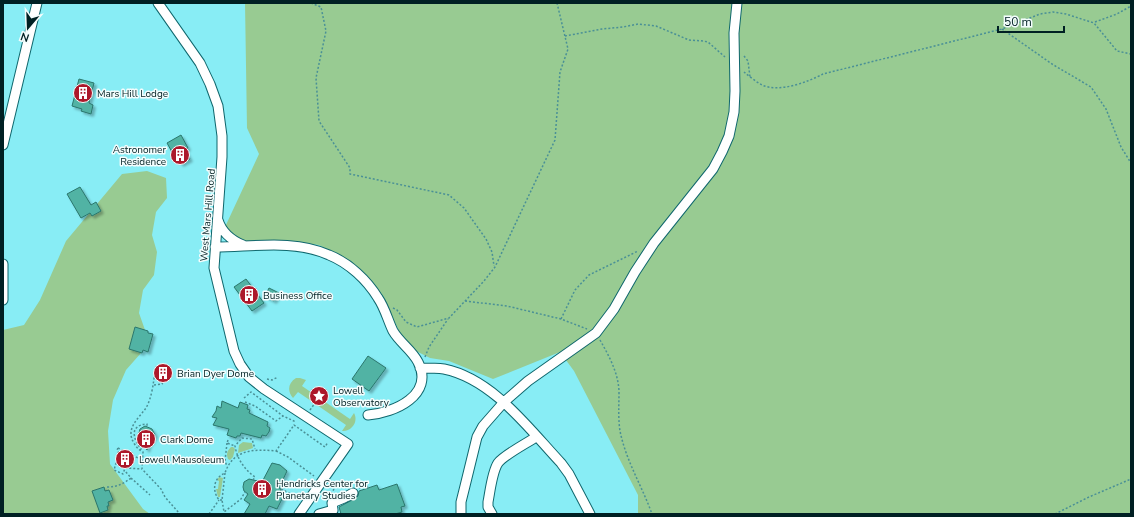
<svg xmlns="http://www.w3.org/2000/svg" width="1134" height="517" font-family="'Nunito Sans',sans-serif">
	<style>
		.green { fill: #98cb92 }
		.building { fill: #51b3a4; stroke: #2b766c; filter: url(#shadow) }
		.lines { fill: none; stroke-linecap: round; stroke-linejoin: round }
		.minor-casing { stroke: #0f676d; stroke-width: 11 }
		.path { stroke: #4a9096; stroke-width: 1.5; stroke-dasharray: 2 2; stroke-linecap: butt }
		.minor { stroke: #fff; stroke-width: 9 }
		.labels { text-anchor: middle; stroke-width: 3; stroke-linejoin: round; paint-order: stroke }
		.poi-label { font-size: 10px; fill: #002023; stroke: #f4fdfd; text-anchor: start }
		.street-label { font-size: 10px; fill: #002023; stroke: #f4fdfd }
	</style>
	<defs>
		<filter id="shadow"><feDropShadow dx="2.5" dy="2.5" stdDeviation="1" flood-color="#0004"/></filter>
	</defs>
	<rect width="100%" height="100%" fill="#88edf5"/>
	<!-- green -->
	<path class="green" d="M245,3H1131V514H638V495L574,371L560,352L493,379L449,361L430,358L414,350L402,338L383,296L369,278L348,260L319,245L297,242L241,241L225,227L259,154L247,128Z
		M147,171L166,178L167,198L156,212L152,235L157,252L154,275L143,290L139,313L145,330L141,353L126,370L113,400L108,431L110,464L143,509L150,514H3V330L24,325L40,300L66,241L122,174Z
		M296,378H300L306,380L302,386L347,417L350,419L354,413C359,422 351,432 342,431L346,425L298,392L293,398C287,391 288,383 296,378Z
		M243,442L252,443L253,448L238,453L239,445Z
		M231,447H233L235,449L233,457L230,460L228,459C226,454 227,451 231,447Z
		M219,477L223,478L220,497H218L216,489H218L219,481L217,480Z"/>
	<!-- building -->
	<path class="building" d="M79,79L94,83L89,103L93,105L91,114L81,111L82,109L72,106Z
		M181,135L188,148L185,150L190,159L181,164L179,160L177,161L167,143Z
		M80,187L91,205L96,202L101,211L92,216L90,213L81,218L67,194Z
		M246,279L264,303L252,311L234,287Z
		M269,288L279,293L274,301L265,296Z
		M135,327L148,331V333L153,334L148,352L143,350L142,353L129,349Z
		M368,356L386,368L369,391L352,379Z
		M158.5 373a3.5 3.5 0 1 1 7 0a3.5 3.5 0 1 1-7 0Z
		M222,401L238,408L240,402L248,405L247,409L250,410L249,413L268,422L267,426L270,428L269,432L266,436L262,435L261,438L241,433L240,436H237L236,438L227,435L229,429L213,425L217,418L212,417L216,411L217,406L221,408Z
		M145,426L152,429L155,435L151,442L149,443L147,450L138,437L140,429Z
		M272,463L280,465L287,471L279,488L281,489L279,494L283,497L277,509L269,506L265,514H244L250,504L244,500L248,494L244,491L243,487L244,482L249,479L262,482Z
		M397,484L405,506L401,507L402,512L395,514H341L339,507L356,498L358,496L359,491L377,485L379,490Z
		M104,487L105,491L109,490L113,500L108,502L109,506H107L108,510L100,513L92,491Z"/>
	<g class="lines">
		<!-- minor casing -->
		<g class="minor-casing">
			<path id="minor" d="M158,3L200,63L210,84L218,106L222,136V157L214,268L234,351L240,364L249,377L264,389L348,444L299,514
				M3,145L37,3
				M218,220C222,233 231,240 243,245
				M215,247C252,247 294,239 329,255C349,263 367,280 378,298C385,308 388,321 393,331C400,343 412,350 418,362C435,395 394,413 368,415
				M3,264V300
				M420,368C428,368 437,368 444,369C493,379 529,429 561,463L569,474L590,514
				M319,514L333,510L332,503L344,498L353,493
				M461,514V502L465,486L477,437L483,426L504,402L528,381L596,333L614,309L635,272L654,243L713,169L722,152L729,136L734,112L735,91L734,33L737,3
				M492,514L488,507V502C490,492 492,472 498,463C504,455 527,443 536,437"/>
		</g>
		<!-- path -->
		<path class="path" d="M311,3L321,7L326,31L316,78L319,121L350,168V174L449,195L464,208L486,239L492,252L494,266
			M1095,22L1117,14L1131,6
			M1002,29L1052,64L1091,87L1106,109L1121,147L1131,163
			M565,36L602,29L623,27L638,24L656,26L689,40L703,41L708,42L725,57
			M744,56L748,61L750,77
			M744,72C749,76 756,82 762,85C779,93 808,82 823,74L1002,29L1040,14L1053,12L1066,14L1094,23L1117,51L1131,54
			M465,301L507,306L561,319L587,329
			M393,308L397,310L406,322L417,327L449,318L484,281L495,267L555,140L560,72L568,49L557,3
			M561,319L575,290L589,275L638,251
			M600,340C609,356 618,372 619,391C619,405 618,418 620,431C626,461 642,486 652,514
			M425,357L429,347L448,319
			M267,379L272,380L278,377
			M154,385L162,384L164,380L158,376L154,378C153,387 151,399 146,408C138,419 125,429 134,443C136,447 139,450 143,452L142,469L161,489L165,497L180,514
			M244,398L251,392L283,416L296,422
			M245,402L255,406L276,421L283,416
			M310,410L315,403L323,402L328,395
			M228,440L227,443L235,446
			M227,443L225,461L227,466
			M118,448L117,450L119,453L114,470L123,474L125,468L142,469
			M118,448L142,460
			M140,450L141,449C133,439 129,425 147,424V427
			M276,451L288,457L314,476
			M225,473L222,500L224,512L241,499L245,492
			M131,478L150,495
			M253,480L255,477C245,470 237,459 235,446L242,438L252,439L255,449
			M107,487C117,487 123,484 131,478L125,471
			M359,488L367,486L368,488
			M281,489L299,498
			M331,494L334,489
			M222,500H219C212,491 213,478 225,473C233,449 254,449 276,451L294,425L325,447L328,442
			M209,514L219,500
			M1055,514L1089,497L1131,479"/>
		<!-- minor -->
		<use href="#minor" class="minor"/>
	</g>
	<!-- icons -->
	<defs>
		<g id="building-disc" transform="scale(1)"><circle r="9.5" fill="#ac182a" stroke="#f4fdfd"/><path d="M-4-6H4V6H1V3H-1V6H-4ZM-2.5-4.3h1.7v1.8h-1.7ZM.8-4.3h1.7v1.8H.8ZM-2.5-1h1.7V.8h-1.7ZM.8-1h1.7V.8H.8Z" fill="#fff"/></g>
		<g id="sight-disc" transform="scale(1)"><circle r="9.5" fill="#ac182a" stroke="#f4fdfd"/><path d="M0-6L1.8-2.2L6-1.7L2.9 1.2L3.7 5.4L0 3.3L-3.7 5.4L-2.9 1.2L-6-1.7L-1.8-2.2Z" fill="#fff"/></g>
	</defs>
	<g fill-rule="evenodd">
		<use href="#building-disc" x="83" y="93"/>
		<use href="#building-disc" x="180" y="155"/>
		<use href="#building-disc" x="249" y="295"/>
		<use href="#building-disc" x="163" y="373"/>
		<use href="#sight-disc" x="319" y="396"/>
		<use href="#building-disc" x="146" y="439"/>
		<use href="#building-disc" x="125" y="459"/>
		<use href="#building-disc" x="262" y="489"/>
	</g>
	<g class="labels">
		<!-- poi labels -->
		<g class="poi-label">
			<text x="97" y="97">Mars Hill Lodge</text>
			<text x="166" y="153" text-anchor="end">Astronomer<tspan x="166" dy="12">Residence</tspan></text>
			<text x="263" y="299">Business Office</text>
			<text x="177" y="377">Brian Dyer Dome</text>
			<text x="333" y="394">Lowell<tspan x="333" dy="12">Observatory</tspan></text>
			<text x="160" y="443">Clark Dome</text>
			<text x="139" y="463">Lowell Mausoleum</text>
			<text x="276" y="487">Hendricks Center for<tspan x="276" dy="12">Planetary Studies</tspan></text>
		</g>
		<!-- street labels -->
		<g class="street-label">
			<text transform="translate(207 215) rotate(-85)" y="4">West Mars Hill Road</text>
		</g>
	</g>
	<!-- border -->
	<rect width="1134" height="517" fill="none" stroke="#002023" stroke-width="8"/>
	<!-- north arrow -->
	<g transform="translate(28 28) rotate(199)" stroke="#f4fdfd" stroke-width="3" paint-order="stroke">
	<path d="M0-3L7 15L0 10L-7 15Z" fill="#002023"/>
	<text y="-6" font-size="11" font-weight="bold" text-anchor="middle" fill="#002023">N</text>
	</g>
	<!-- scale -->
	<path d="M998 26v6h66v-6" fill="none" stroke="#002023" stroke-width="2"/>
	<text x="1004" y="26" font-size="12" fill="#002023" stroke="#f4fdfd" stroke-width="3" paint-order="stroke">50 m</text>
</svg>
